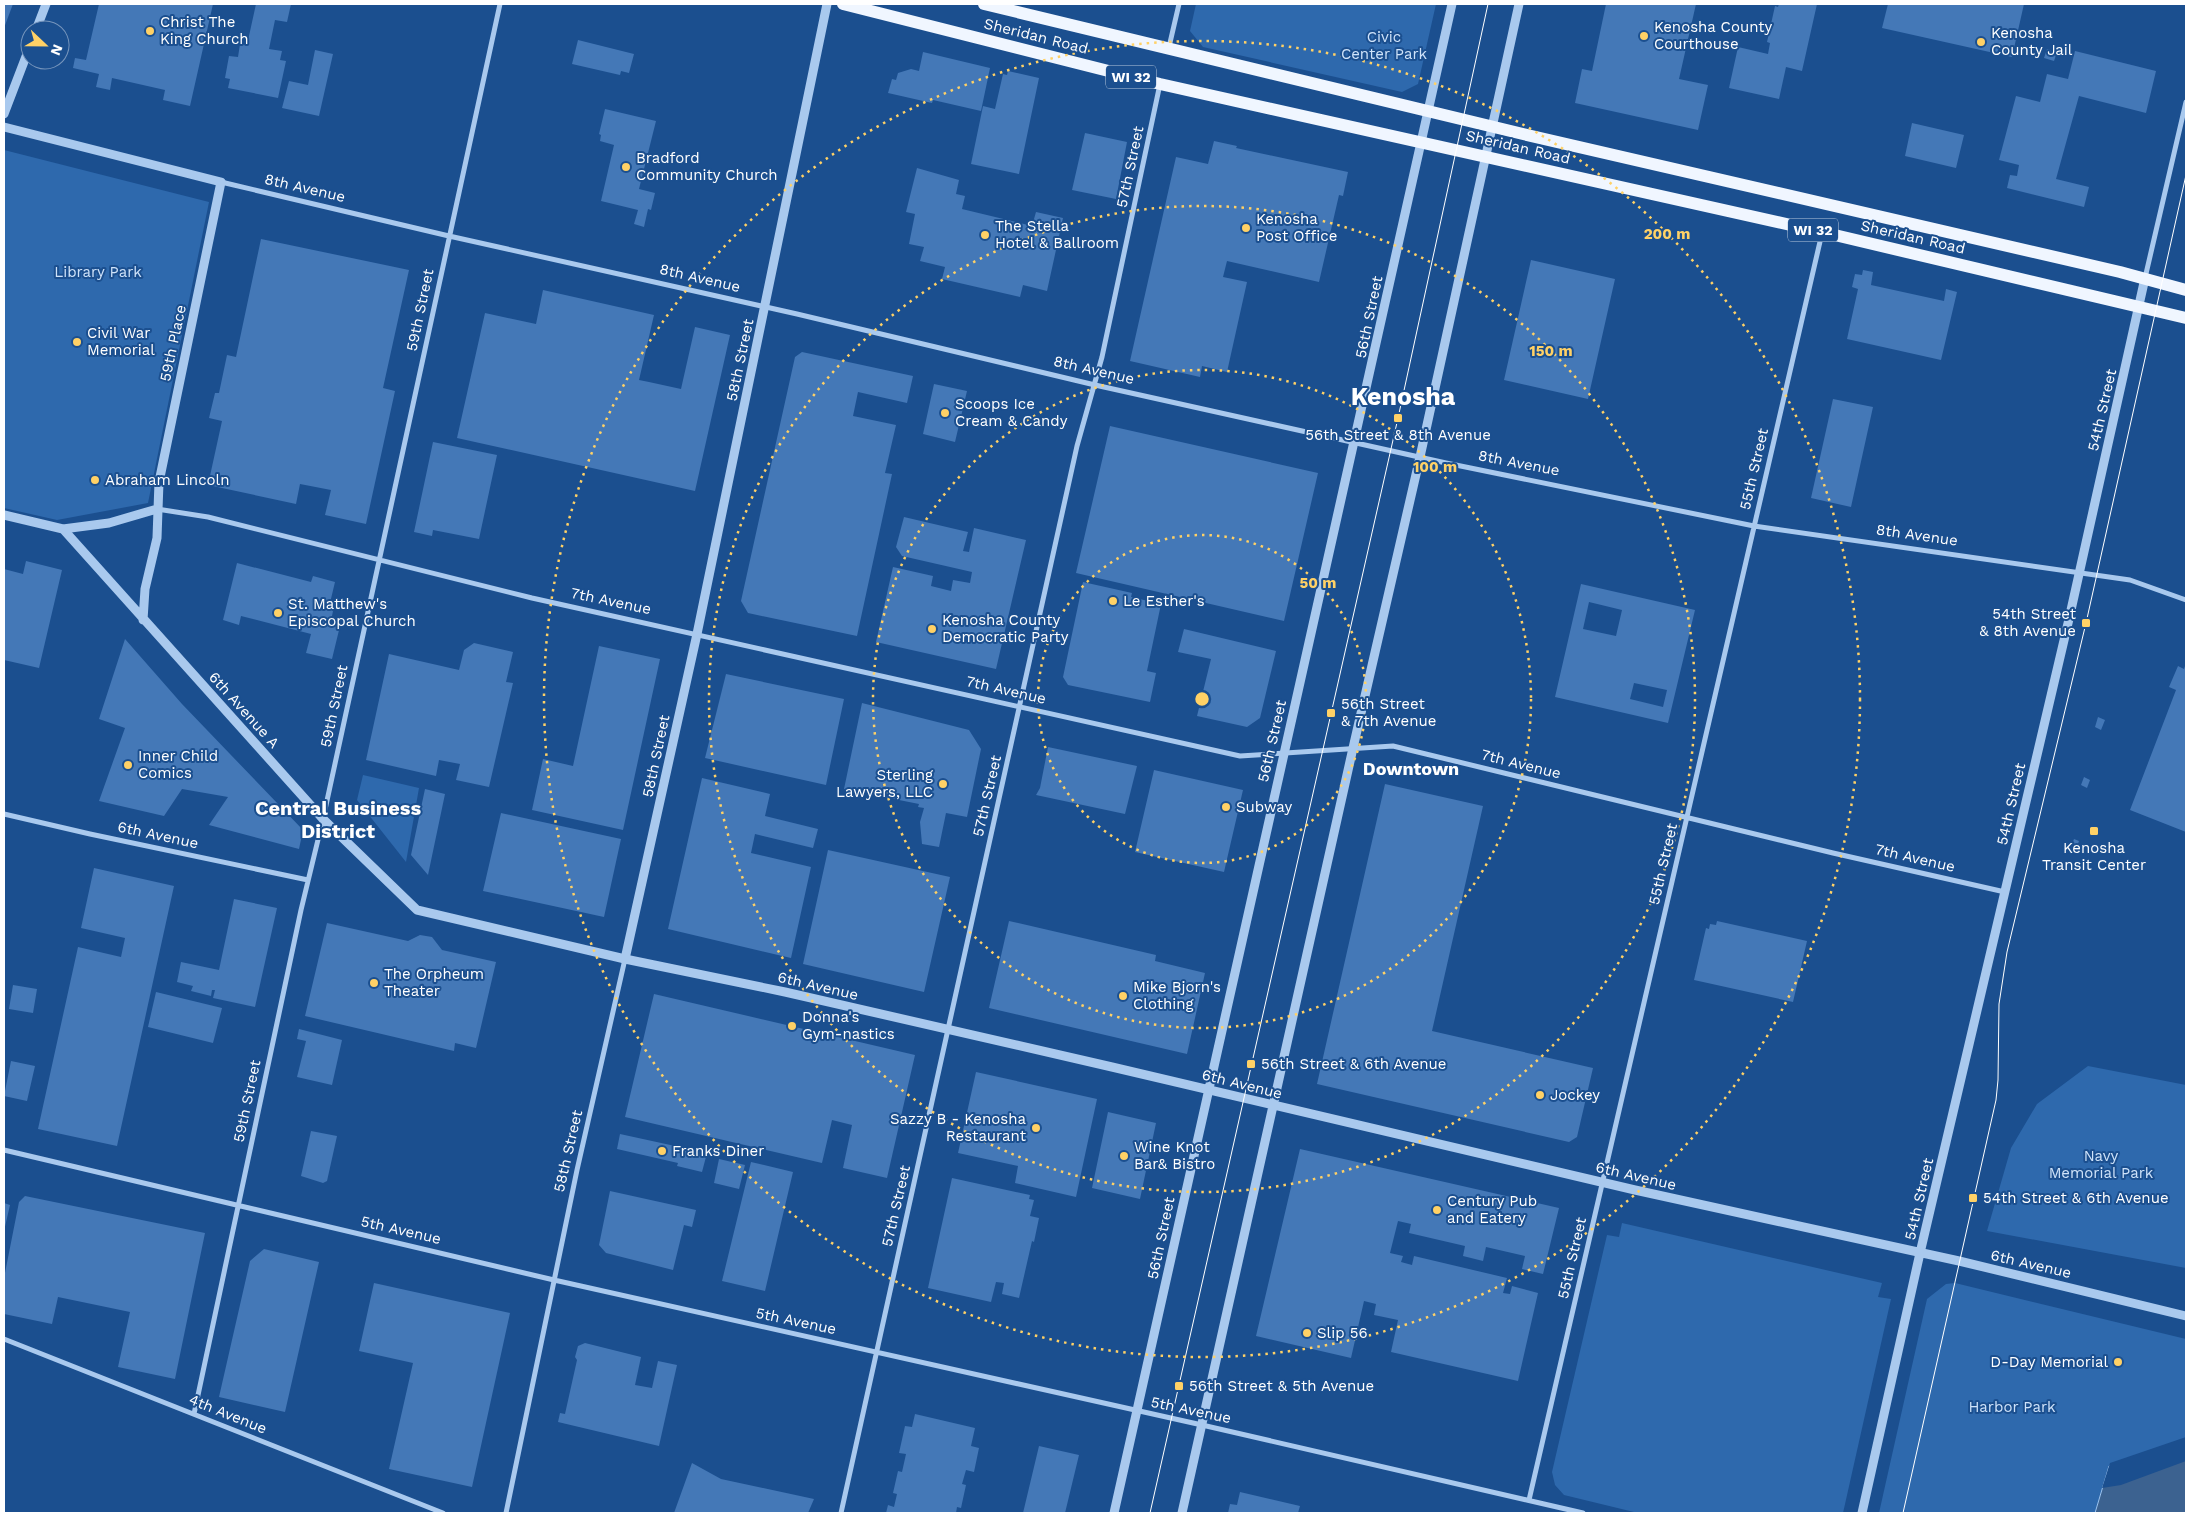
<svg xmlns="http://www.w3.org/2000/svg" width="2190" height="1517" font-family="'Work Sans',sans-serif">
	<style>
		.green { fill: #2e69ad }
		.water { fill: #3c6290; stroke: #9cc4f0 }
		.pier { fill: #1b4f8f }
		.building { fill: #4478b7; fill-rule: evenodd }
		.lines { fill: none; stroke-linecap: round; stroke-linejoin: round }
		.minor { stroke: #a9c9ee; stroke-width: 5 }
		.tertiary { stroke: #a9c9ee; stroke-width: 9 }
		.primary { stroke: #f0f6ff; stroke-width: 12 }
		.tram { stroke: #fff; stroke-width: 1 }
		.ring { fill: none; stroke: #ffd166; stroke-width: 2.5; stroke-dasharray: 2.5 5 }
		.poi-dot { fill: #ffd166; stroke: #1b4f8f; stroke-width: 2 }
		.labels { text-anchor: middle; stroke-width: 4; stroke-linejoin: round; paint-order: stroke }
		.shield { fill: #1b4f8f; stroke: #bbcadd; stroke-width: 1 }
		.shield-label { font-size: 14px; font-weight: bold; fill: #fff }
		.poi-label { font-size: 15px; fill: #fff; stroke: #1b4f8f; text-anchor: start }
		.street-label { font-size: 15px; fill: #fff; stroke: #1b4f8f }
		.park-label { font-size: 15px; fill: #cfe3fa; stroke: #1b4f8f }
		.quarter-label { font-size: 18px; font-weight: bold; fill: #fff; stroke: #1b4f8f }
		.district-label { font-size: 20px; font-weight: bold; fill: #fff; stroke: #1b4f8f }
		.town-label { font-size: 25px; font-weight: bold; fill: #fff; stroke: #1b4f8f }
		.centre { fill: #ffd166; stroke: #1b4f8f; stroke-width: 2.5 }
		.ring-label { font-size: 15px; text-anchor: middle; font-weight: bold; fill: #ffd166; stroke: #1b4f8f; stroke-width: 4; stroke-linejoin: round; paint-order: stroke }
	</style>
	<rect width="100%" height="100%" fill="#1b4f8f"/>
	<!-- green -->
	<path class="green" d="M1196,4H1436L1418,84L1402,92L1203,47L1190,31Z
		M4,150L209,202L148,503L57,520L4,508Z
		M363,775L419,788L406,862L357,800Z
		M2088,1066L2186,1085V1268L1987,1231L2011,1148L2037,1104Z
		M1622,1223L1882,1283L1878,1297L1891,1299L1843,1513H1638L1564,1495L1555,1485L1552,1472L1607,1235L1619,1237Z
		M1955,1283L2186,1339V1439L2109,1466L2095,1513H1879L1927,1299L1946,1284Z"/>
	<!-- water -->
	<path class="water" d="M2186,1439V1513H2095L2109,1466Z"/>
	<!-- pier -->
	<path class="pier" d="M2186,1437V1461L2121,1485L2102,1488L2110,1463Z"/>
	<!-- building -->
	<path class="building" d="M4,4H13L4,28Z
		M99,4H213L190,106L163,100L165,90L112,78L110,90L96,87L99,74L73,68L75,58L86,60Z
		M256,4H291L287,22L275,20L269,49L282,51L280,60L286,61L278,98L228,88L230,79L225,78L229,56L238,57L240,44L247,45Z
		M1606,4H1696L1679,79L1708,85L1698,130L1575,103L1582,69L1592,71Z
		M1779,4H1817L1802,71L1786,67L1779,99L1729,88L1738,47L1768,54L1770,43L1767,42L1775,6L1778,7Z
		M1888,4H2024L2012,57L1882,28Z
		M578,40L634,54L629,73L621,71L620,75L572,64Z
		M2047,49L2057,52L2054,61L2044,58Z
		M315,50L333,54L319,116L282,108L289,81L308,85Z
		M2075,51L2156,71L2146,113L2079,96L2056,179L2089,187L2084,207L2007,188L2010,175L2017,176L2019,165L1999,160L2016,96L2040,102L2047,74L2068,79Z
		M923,52L990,68L981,111L933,100L932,103L888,93L892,79L896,80L898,73L911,69L919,71Z
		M1008,71L1039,78L1019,174L971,164L983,106L995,109L1003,74L1007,75Z
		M605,109L656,121L639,189L655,193L651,210L648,209L644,227L634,224L638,210L601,201L614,145L600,141L601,135L599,134Z
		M1912,123L1964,135L1956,168L1905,156Z
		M1085,133L1127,142L1116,199L1072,190Z
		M1214,141L1237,146L1236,148L1348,172L1343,196L1339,195L1319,282L1227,261L1223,277L1247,282L1227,372L1202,366L1200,377L1130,361L1176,157L1208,164Z
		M917,168L959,180L956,194L965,196L962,209L1032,226L1036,212L1063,218L1047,291L1023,285L1020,297L942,279L945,267L920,261L924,247L909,244L915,214L906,212Z
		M261,239L409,270L383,388L395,391L366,524L325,515L331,490L300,484L296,504L208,485L222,421L209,418L215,393H219L227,355L236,357Z
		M1531,260L1615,279L1588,399L1504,380Z
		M1863,270L1873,272L1871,285L1944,301L1946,289L1957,292L1941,360L1847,339L1858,289L1852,287L1855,274L1862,275Z
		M543,290L654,315L639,380L649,382L681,389L695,327L730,335L695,491L457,438L485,313L536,324Z
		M802,352L913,376L907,403L858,392L853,416L896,425L885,473L892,474L857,636L748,613L741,601L795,357Z
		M934,384L967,391L955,442L923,434Z
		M1833,399L1873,407L1851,507L1811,498Z
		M1110,426L1318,473L1284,621L1076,573Z
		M433,442L497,455L479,539L433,530L432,536L414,532Z
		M904,517L968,532L963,551L969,552L974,528L1026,540L996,669L876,642L893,567L933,576L931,586L951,591L953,580L970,583L972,572L902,556L896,547Z
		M26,561L62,570L39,668L4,660V569L23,574Z
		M237,563L311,582L313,576L335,582L330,603L333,611L332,616L325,622L340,626L332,659L306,653L311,634L241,616L239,625L223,620Z
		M1083,582L1132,593L1131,597L1161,604L1147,671L1156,673L1150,702L1068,685L1063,677Z
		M1581,584L1695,610L1668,723L1555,697ZM1589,602L1622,610L1616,636L1583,629ZM1634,683L1667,690L1663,707L1630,699Z
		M1184,629L1276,651L1260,718L1247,727L1197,716L1211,659L1178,652Z
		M125,639L182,704L303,830L299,849L209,825L228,797L182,789L164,816L99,801L125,728L99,719Z
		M474,643L513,652L506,682L513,683L489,787L456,780L460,764L439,760L436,776L366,760L389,654L459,670L464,650Z
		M599,646L660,659L623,830L532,810L543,759L573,766Z
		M2186,663V832L2130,810L2176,690L2169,687L2178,666L2184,669Z
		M726,674L844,699L826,785L705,758Z
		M862,703L969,730L981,749L967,817L946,813L939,847L922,844L920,822L924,808L918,807L919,804L844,789Z
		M2098,717L2105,720L2101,730L2095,727Z
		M1048,747L1137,766L1125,814L1036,795L1040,788Z
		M1154,770L1243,790L1224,872L1135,852Z
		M2084,777L2090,780L2087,788L2081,785Z
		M702,778L770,794L765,816L818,829L813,848L755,834L751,853L811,867L791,958L668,929Z
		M1385,784L1483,806L1432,1031L1593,1068L1577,1137L1569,1142L1317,1084Z
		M425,789L445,794L428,875L411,855Z
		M501,813L621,839L604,917L483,891Z
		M2074,839L2079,841L2076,849L2071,847Z
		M828,850L950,877L924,992L803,964Z
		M94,868L174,886L117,1146L38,1129L78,947L121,957L125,938L81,928Z
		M234,899L277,908L255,1007L213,998L215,990H212L211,996L191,991L193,986L177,982L181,962L219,970Z
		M1009,921L1156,955L1155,961L1205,973L1187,1054L989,1008Z
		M1717,921L1807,941L1793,1002L1694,980L1706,928L1709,929L1710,924L1716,925Z
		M327,923L408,941L420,935L432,937L442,950L496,962L476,1048L455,1043L454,1051L305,1016Z
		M13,985L37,989L33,1013L9,1009Z
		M156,992L222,1008L213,1043L148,1027Z
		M654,994L915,1055L887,1178L843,1168L852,1125L832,1120L822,1163L625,1117Z
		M299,1029L342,1040L332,1085L297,1077L306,1041L297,1039Z
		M11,1061L35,1066L27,1101L4,1096Z
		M976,1072L1097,1099L1076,1197L1015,1183L1018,1166L958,1153Z
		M1108,1112L1156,1123L1140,1199L1092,1188Z
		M311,1131L337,1136L327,1181L323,1183L301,1176Z
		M620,1134L707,1153L702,1172L677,1166L678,1163L617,1149Z
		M1300,1149L1559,1208L1543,1274L1522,1269L1525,1256L1486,1247L1483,1261L1463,1256L1465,1246L1409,1233L1411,1224L1398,1221L1390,1253L1403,1256L1401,1262L1412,1265L1414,1256L1507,1278L1503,1293L1510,1294L1512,1286L1538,1293L1518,1381L1391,1352L1398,1320L1374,1315L1376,1304L1364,1301L1351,1358L1256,1336Z
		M719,1159L745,1165L739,1189L714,1183Z
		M751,1162L793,1172L765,1291L722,1281Z
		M952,1178L1030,1195L1029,1199L1034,1200L1030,1216L1039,1218L1034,1242L1032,1241L1019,1298L1002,1294L1004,1283L996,1282L991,1302L928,1288Z
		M610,1191L696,1210L692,1227L684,1225L673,1270L606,1253L599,1245Z
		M25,1196L205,1233L175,1379L118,1367L130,1312L58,1297L52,1324L4,1314V1278L19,1202Z
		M4,1203L10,1205L4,1231Z
		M264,1249L319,1262L285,1412L219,1397L250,1261Z
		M374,1283L510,1313L472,1487L389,1469L413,1363L359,1351Z
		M585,1343L641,1357L635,1385L652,1388L658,1361L677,1365L659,1446L558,1422L560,1413L565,1414L577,1360L575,1357L578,1346Z
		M915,1414L975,1428L971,1446L979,1448L974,1472L966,1470L962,1484L966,1485L961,1508L957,1507L956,1513H886L888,1505L894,1507L897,1494L893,1493L898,1471L902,1472L906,1454L899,1453L905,1426L912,1427Z
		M1039,1446L1079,1455L1065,1513H1023Z
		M692,1463L721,1479L814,1499L808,1513H674Z
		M1240,1492L1300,1506L1298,1513H1228L1230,1504L1237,1505Z"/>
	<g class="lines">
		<!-- minor -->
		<path class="minor" d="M1169,47L1179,4
			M221,182L449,236L797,314L1095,385L1446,463L1754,526L2130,580L2186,600
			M2145,278L2186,102
			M157,509L208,517L532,598L1240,756L1393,746L1833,853L2005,892
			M4,814L90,834L308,880
			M4,1150L554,1280L1202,1425L1583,1513
			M4,1339L443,1513
			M194,1414L301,910L323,819L500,4
			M1529,1500L1822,233
			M506,1513L577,1170L625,959
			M841,1513L1077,446L1102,357L1160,84"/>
		<!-- tertiary -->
		<path class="tertiary" d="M36,30L46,4
			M4,114L30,46
			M4,127L221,182L159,482L157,538L145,589L143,620
			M4,515L63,529L109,523L157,509
			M63,529L323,819L417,910L625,959L785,992L1112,1067L1635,1190L1959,1261L2186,1316
			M625,959L697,634L827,4
			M1114,1513L1452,4
			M1182,1513L1353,748L1420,457L1519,4
			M1862,1513L1920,1253L2069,619L2145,278"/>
		<!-- primary -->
		<path class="primary" d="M843,4L1160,84L1822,232L2186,318
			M984,4L1523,134L2120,272L2186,290"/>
		<!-- tram -->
		<path class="tram" d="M1150,1513L1398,418L1488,4
			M1903,1513L1996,1100L1998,1080L1999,1004L2007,952L2086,623L2186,175"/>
	</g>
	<!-- distance rings -->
	<g class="ring">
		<circle cx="1202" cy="699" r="164"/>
		<circle cx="1202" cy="699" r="329"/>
		<circle cx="1202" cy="699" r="493"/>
		<circle cx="1202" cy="699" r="658"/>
	</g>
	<!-- markers -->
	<g class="poi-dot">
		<circle cx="150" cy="31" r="5"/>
		<circle cx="1644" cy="36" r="5"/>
		<circle cx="1981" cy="42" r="5"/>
		<circle cx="626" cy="167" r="5"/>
		<circle cx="1246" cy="228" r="5"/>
		<circle cx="985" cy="235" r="5"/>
		<circle cx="77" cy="342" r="5"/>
		<circle cx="945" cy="413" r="5"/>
		<rect x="1393" y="413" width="10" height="10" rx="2.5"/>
		<circle cx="95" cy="480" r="5"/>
		<circle cx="1113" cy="601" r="5"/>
		<circle cx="278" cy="613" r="5"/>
		<rect x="2081" y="618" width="10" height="10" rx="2.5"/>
		<circle cx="932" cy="629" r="5"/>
		<rect x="1326" y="708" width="10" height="10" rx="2.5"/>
		<circle cx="128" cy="765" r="5"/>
		<circle cx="943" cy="784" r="5"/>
		<circle cx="1226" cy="807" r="5"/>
		<rect x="2089" y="826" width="10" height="10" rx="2.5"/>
		<circle cx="374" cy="983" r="5"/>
		<circle cx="1123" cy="996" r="5"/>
		<circle cx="792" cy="1026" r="5"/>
		<rect x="1246" y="1059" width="10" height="10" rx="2.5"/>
		<circle cx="1540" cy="1095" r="5"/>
		<circle cx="1036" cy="1128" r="5"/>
		<circle cx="662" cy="1151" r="5"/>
		<circle cx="1124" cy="1156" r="5"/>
		<rect x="1968" y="1193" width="10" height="10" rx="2.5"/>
		<circle cx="1437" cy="1210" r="5"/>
		<circle cx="1307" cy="1333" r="5"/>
		<circle cx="2118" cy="1362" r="5"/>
		<rect x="1174" y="1381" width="10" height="10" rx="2.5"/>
	</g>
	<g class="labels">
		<!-- shield labels -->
		<g class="shield">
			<rect x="1106" y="65.5" width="50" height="23" rx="4"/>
			<rect x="1788" y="218.5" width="50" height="23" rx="4"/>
		</g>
		<g class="shield-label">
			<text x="1131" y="82">WI 32</text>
			<text x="1813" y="235">WI 32</text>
		</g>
		<!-- poi labels -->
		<g class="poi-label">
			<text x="160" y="27">Christ The<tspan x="160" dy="17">King Church</tspan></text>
			<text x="1654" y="32">Kenosha County<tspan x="1654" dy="17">Courthouse</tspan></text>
			<text x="1991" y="38">Kenosha<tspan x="1991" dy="17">County Jail</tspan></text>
			<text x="636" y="163">Bradford<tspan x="636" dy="17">Community Church</tspan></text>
			<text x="1256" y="224">Kenosha<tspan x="1256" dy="17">Post Office</tspan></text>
			<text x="995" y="231">The Stella<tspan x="995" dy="17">Hotel &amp; Ballroom</tspan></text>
			<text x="87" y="338">Civil War<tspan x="87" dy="17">Memorial</tspan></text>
			<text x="955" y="409">Scoops Ice<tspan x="955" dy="17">Cream &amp; Candy</tspan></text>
			<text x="1398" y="440" text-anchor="middle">56th Street &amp; 8th Avenue</text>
			<text x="105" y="485">Abraham Lincoln</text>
			<text x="1123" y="606">Le Esther's</text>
			<text x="288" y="609">St. Matthew's<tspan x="288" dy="17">Episcopal Church</tspan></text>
			<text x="2076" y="619" text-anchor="end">54th Street<tspan x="2076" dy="17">&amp; 8th Avenue</tspan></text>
			<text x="942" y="625">Kenosha County<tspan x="942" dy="17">Democratic Party</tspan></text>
			<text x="1341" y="709">56th Street<tspan x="1341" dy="17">&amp; 7th Avenue</tspan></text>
			<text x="138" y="761">Inner Child<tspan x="138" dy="17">Comics</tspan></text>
			<text x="933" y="780" text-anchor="end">Sterling<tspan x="933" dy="17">Lawyers, LLC</tspan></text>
			<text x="1236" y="812">Subway</text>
			<text x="2094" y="853" text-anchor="middle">Kenosha<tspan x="2094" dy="17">Transit Center</tspan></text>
			<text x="384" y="979">The Orpheum<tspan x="384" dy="17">Theater</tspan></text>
			<text x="1133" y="992">Mike Bjorn's<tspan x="1133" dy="17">Clothing</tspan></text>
			<text x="802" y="1022">Donna's<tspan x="802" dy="17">Gym-nastics</tspan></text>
			<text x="1261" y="1069">56th Street &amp; 6th Avenue</text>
			<text x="1550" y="1100">Jockey</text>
			<text x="1026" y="1124" text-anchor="end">Sazzy B - Kenosha<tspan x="1026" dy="17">Restaurant</tspan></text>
			<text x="1134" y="1152">Wine Knot<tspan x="1134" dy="17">Bar&amp; Bistro</tspan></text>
			<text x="672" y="1156">Franks Diner</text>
			<text x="1983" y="1203">54th Street &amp; 6th Avenue</text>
			<text x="1447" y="1206">Century Pub<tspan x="1447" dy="17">and Eatery</tspan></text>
			<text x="1317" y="1338">Slip 56</text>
			<text x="2108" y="1367" text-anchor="end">D-Day Memorial</text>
			<text x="1189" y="1391">56th Street &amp; 5th Avenue</text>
		</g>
		<!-- street labels -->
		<g class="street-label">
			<text transform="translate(1036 36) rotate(14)" y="5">Sheridan Road</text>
			<text transform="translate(1518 147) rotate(13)" y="5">Sheridan Road</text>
			<text transform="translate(1130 167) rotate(-78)" y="5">57th Street</text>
			<text transform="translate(305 188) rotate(13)" y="5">8th Avenue</text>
			<text transform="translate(1913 237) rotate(13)" y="5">Sheridan Road</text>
			<text transform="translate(700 278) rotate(13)" y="5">8th Avenue</text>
			<text transform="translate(420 310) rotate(-78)" y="5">59th Street</text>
			<text transform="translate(1369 317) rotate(-78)" y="5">56th Street</text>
			<text transform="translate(173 343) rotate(-78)" y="5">59th Place</text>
			<text transform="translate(740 360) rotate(-78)" y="5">58th Street</text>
			<text transform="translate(1094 370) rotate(13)" y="5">8th Avenue</text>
			<text transform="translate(2102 410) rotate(-77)" y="5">54th Street</text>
			<text transform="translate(1519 463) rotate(11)" y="5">8th Avenue</text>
			<text transform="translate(1754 469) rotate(-77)" y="5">55th Street</text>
			<text transform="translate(1917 535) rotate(8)" y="5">8th Avenue</text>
			<text transform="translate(611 601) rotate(12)" y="5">7th Avenue</text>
			<text transform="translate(1006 690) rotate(13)" y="5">7th Avenue</text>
			<text transform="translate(334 706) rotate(-78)" y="5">59th Street</text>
			<text transform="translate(244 710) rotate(48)" y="5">6th Avenue A</text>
			<text transform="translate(1272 741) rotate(-77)" y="5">56th Street</text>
			<text transform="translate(656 756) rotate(-78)" y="5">58th Street</text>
			<text transform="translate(1521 764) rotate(14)" y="5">7th Avenue</text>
			<text transform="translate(987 796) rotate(-77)" y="5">57th Street</text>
			<text transform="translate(2011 804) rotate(-77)" y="5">54th Street</text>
			<text transform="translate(158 835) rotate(12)" y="5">6th Avenue</text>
			<text transform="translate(1915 858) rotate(13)" y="5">7th Avenue</text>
			<text transform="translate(1663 864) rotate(-77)" y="5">55th Street</text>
			<text transform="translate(818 986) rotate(13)" y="5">6th Avenue</text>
			<text transform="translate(1242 1084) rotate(14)" y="5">6th Avenue</text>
			<text transform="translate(247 1101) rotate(-78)" y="5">59th Street</text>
			<text transform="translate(568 1151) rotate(-77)" y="5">58th Street</text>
			<text transform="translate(1636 1176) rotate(13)" y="5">6th Avenue</text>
			<text transform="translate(1919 1199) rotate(-77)" y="5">54th Street</text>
			<text transform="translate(896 1206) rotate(-77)" y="5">57th Street</text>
			<text transform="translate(401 1230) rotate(13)" y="5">5th Avenue</text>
			<text transform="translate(1161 1238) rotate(-78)" y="5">56th Street</text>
			<text transform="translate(1572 1258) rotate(-77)" y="5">55th Street</text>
			<text transform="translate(2031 1264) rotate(13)" y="5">6th Avenue</text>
			<text transform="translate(796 1321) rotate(12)" y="5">5th Avenue</text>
			<text transform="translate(1191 1410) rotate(12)" y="5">5th Avenue</text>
			<text transform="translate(228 1414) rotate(22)" y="5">4th Avenue</text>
		</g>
		<!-- park labels -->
		<g class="park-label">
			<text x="1384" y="42">Civic<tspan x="1384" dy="17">Center Park</tspan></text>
			<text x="98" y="277">Library Park</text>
			<text x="2101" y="1161">Navy<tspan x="2101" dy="17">Memorial Park</tspan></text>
			<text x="2012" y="1412">Harbor Park</text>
		</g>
		<!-- quarter labels -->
		<g class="quarter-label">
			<text x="1411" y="775">Downtown</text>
		</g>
		<!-- district labels -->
		<g class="district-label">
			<text x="338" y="815">Central Business<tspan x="338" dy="23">District</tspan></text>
		</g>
		<!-- town labels -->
		<g class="town-label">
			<text x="1403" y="405">Kenosha</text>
		</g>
	</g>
	<circle cx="1202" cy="699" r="8" class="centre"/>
	<g class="ring-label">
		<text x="1667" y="239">200 m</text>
		<text x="1551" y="356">150 m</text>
		<text x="1435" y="472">100 m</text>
		<text x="1318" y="588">50 m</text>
	</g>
	<!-- border -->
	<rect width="2190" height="1517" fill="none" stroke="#ffffff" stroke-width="10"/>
	<!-- north arrow -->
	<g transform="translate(45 45) rotate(112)"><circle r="24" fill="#1b4f8f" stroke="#7695bc"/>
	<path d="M0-4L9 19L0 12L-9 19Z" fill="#ffd166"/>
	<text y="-8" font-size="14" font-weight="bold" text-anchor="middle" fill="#ffffff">N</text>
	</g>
</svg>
